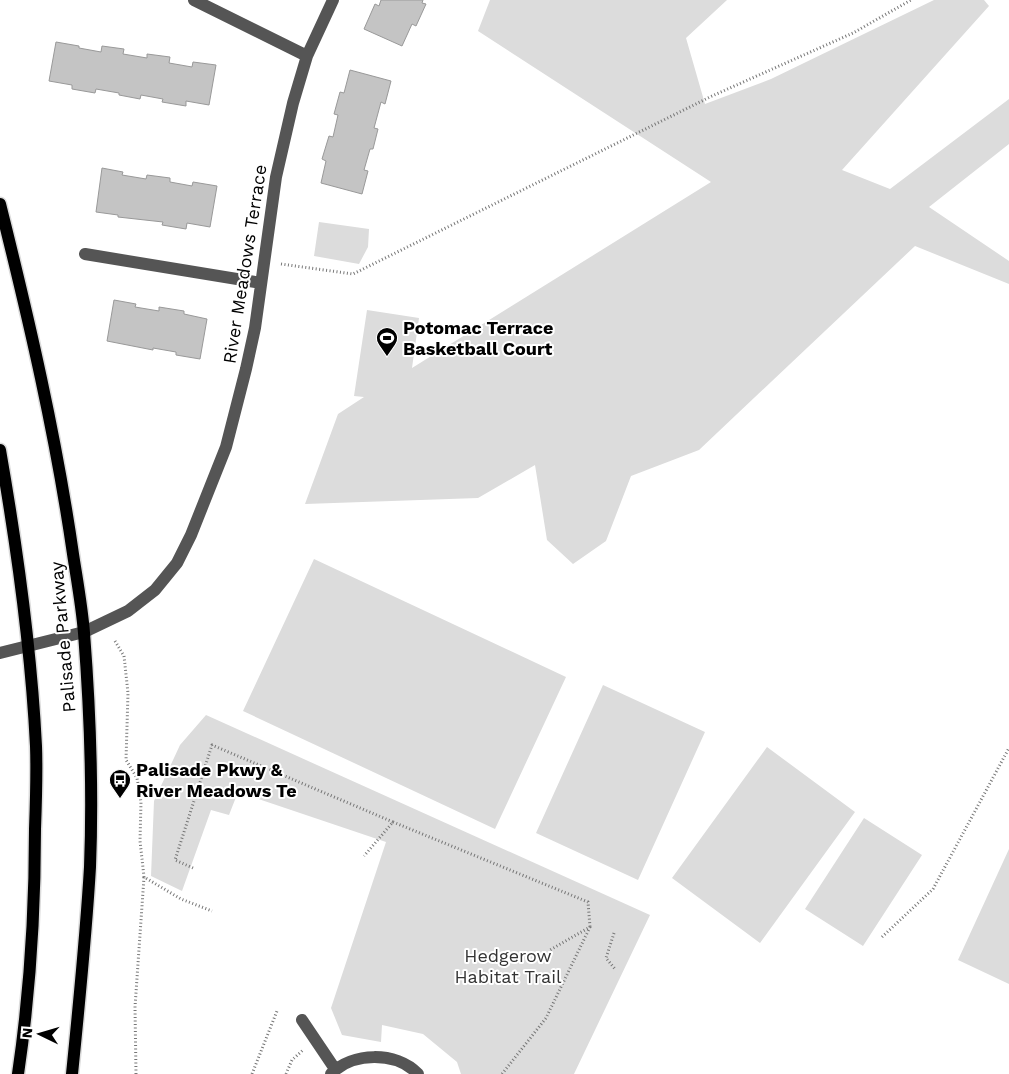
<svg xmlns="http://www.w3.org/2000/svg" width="1009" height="1074" font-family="'Work Sans',sans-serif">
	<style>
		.green { fill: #dcdcdc }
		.building { fill: #c4c4c4; stroke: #999 }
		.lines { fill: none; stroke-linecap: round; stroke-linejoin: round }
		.major-casing { stroke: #dbdbdb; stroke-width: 15 }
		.path { stroke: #777; stroke-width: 3; stroke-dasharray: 1 2.5; stroke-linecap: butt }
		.minor { stroke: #555; stroke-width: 12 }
		.major { stroke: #000; stroke-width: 12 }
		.labels { text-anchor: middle; stroke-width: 4; stroke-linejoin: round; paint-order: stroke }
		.street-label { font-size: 18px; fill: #000; stroke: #fff }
		.poi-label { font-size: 18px; font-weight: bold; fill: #000; stroke: #fff; text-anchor: start }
		.park-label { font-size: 18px; fill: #333; stroke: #fff }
	</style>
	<rect width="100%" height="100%" fill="#fff"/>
	<!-- green -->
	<path class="green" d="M490,0H727L686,38L705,104L771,79L934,0H984L989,6L842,170L890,189L1009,99V144L929,207L1009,261V284L915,246L699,450L631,476L606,541L573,564L547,540L535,465L478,498L305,504L338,414L364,397L354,396L367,310L419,318L412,368L711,182L478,31Z
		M319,222L369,229L368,247L359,264L314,256Z
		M314,559L566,677L495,829L243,711Z
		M603,685L705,732L638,880L536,833Z
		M206,715L650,915L574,1074H461L457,1062L423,1034L382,1025L381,1042L342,1035L331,1008L386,842L238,792L229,815L211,810L182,891L151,876L154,801L180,745Z
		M767,747L855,812L760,943L672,878Z
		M864,818L922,855L863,946L805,909Z
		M1009,849V984L958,960Z"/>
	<!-- building -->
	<path class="building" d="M381,0H423L422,3L426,4L416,26L412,24L402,46L364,29L375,4L379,6Z
		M56,42L79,46V48L101,52L102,46L124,49L123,54L147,58V54L170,57L169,63L192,67L193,62L216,65L209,105L186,101V106L162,102L163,99L141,95L140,99L119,95V93L96,89L95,93L72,89V85L49,81Z
		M350,70L391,81L385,104L381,102L374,128L378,129L373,149H370L364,170L368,171L362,194L321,183L326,161L322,159L329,136L333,137L338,115L334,114L340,92L344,93Z
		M102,168L123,172L122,175L146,179L147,175L170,178V182L192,186L193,182L217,186L210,227L187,223L186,229L162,225L163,222L118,217V215L96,212Z
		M114,300L136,304L135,307L159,311V307L184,311V314L207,319L200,359L176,355V352L153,348V350L107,341Z"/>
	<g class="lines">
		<!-- major casing -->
		<g class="major-casing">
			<path id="major" d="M0,204C29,320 56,436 73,554C77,580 82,607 84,633C90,710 93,790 90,867C86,936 79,1005 72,1074
				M0,450C17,547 31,647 36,746C37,773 36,802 35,829C35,911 30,993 18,1074"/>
		</g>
		<!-- path -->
		<path class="path" d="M281,264L353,274L712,96L853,33L911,0
			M115,641L124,656L128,693L126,760L137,778L141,802L140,841L144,877L181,899L212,911
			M393,822L588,902L590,927
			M193,868L175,860L212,745L393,822L364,856
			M614,933L606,958L615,969
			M882,937L933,889L1009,748
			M136,1074L135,1007L144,877
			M252,1074L277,1011
			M286,1074L292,1060L303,1050
			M502,1074L546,1018L590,927L550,950"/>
		<!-- minor -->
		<path class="minor" d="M194,0L307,56
			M85,254L261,283
			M0,653L84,632L128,611L155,590L177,563L191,535L226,447L246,369L255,328L276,177L293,103L307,56L333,0
			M302,1020L335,1069
			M331,1074C352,1052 396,1051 418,1074"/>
		<!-- major -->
		<use href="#major" class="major"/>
	</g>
	<!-- icons -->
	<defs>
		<g id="stadium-pin" transform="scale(1.125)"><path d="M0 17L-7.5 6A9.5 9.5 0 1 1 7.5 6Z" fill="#000" stroke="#fff"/><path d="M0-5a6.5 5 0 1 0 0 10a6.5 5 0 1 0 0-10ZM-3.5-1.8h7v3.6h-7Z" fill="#fff"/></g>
		<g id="bus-pin" transform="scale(1.125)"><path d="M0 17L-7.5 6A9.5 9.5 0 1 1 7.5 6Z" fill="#000" stroke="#fff"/><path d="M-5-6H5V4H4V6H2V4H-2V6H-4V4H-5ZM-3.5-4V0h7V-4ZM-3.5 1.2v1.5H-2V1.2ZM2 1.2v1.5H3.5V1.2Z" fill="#fff"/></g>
	</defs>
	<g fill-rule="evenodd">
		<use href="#stadium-pin" x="387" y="338"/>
		<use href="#bus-pin" x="120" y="780"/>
	</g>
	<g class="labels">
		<!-- street labels -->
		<g class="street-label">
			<text transform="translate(245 264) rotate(-81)" y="6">River Meadows Terrace</text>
			<text transform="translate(63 637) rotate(-95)" y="6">Palisade Parkway</text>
		</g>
		<!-- poi labels -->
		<g class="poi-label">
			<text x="403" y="334">Potomac Terrace<tspan x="403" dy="21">Basketball Court</tspan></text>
			<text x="136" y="776">Palisade Pkwy &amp;<tspan x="136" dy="21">River Meadows Te</tspan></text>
		</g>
		<!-- park labels -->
		<g class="park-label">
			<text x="508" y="962">Hedgerow<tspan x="508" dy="21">Habitat Trail</tspan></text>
		</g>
	</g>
	<!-- north arrow -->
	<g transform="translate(40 1034) rotate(275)" stroke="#ffffff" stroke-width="4" paint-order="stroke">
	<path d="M0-4L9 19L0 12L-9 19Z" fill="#000000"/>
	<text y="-8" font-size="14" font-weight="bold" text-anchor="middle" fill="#000000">N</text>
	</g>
</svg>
